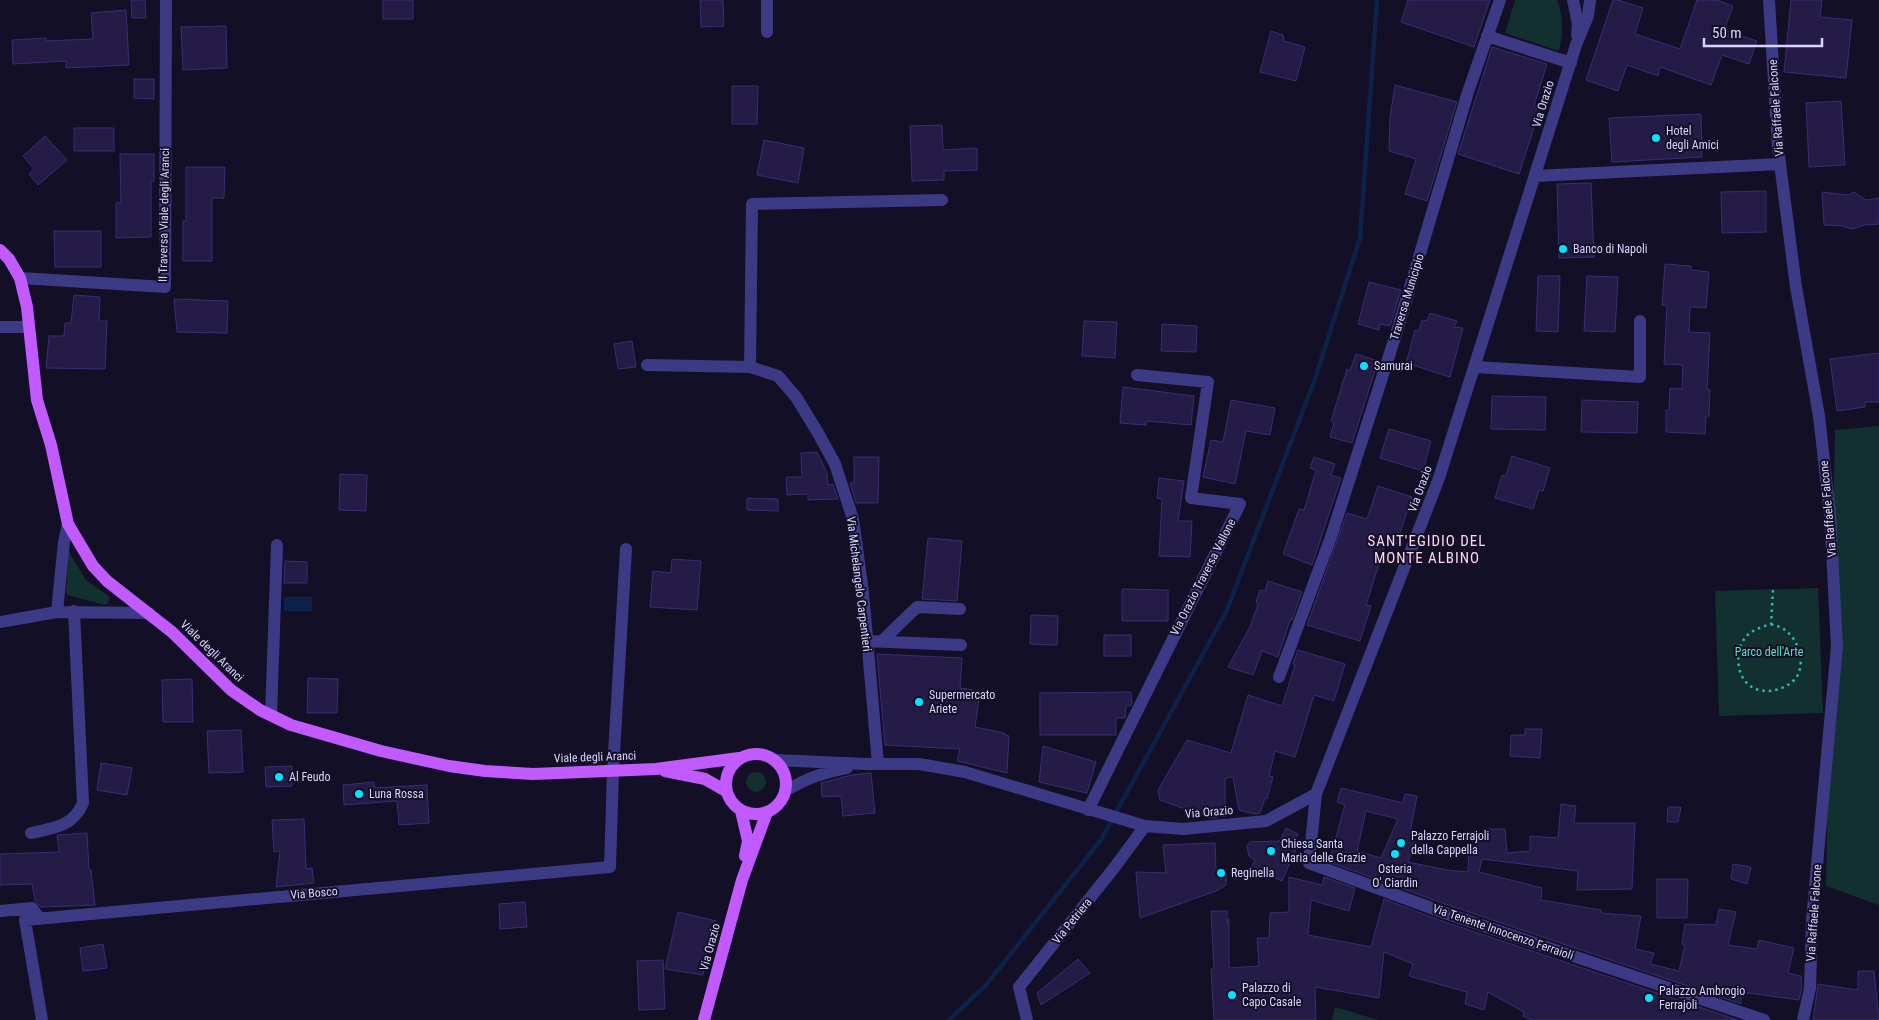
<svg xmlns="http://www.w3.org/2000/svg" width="1879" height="1020" font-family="'Roboto Condensed',sans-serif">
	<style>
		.green { fill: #12302f }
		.water { fill: #0c2248 }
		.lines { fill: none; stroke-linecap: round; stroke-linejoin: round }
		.stream { stroke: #0c2248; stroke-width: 4.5 }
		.building { fill: #241b47; stroke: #3b2d73; fill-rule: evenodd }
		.path { stroke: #2fb8b0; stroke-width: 2.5; stroke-dasharray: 2.5 4; stroke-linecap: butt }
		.minor { stroke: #3d3a85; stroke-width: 12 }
		.major { stroke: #c25bff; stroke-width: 12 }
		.poi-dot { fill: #00e5ff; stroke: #130f26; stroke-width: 2 }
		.labels { text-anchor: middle; stroke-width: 4; stroke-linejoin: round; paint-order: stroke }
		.street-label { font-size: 12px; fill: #d9d4ff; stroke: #130f26 }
		.poi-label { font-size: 12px; fill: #d9d4ff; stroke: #130f26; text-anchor: start }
		.park-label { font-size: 12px; fill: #5fe0c0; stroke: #130f26 }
		.quarter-label { font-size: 15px; letter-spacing: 1px; fill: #ffd6f0; stroke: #130f26 }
	</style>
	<rect width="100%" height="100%" fill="#130f26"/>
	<!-- green -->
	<path class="green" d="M1515,0H1557C1564,18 1563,33 1559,51L1505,33Z
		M1879,426V905L1826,886L1835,430Z
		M69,552L86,580L110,597L108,603L105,605L67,595L66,592Z
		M1818,588L1823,713L1719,716L1715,591Z
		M746 782a10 10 0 1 1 20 0a10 10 0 1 1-20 0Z
		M1335,1007L1378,1020H1332Z"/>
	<!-- water -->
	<path class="water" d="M284,597H312V611H284Z"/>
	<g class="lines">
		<!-- stream -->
		<path class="stream" d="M949,1020L986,985L1101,840L1227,610L1315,379L1360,238L1377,0"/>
	</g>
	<!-- building -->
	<path class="building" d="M131,0H145L146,18H132Z
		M383,0H413V19H383Z
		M700,0H723L724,26L701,27Z
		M1408,0H1490L1474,47L1401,22Z
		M1613,0H1618L1643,8L1635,34L1680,49L1697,0H1717L1733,6L1724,30L1757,41L1749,64L1722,55L1711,85L1660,67L1658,76L1627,65L1618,91L1586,80Z
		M1791,0H1822L1820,17L1852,20L1846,78L1784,72Z
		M126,10L129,65L66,68V61L13,64L12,40L46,38V41L93,39L91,13Z
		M226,26L227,68L183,70L181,27Z
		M1271,31L1283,35L1284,41L1305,47L1296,81L1260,72Z
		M1492,47L1547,64L1534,106L1540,109L1519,174L1458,154Z
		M134,79H154V99L134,98Z
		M1395,85L1457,102L1427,201L1405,194L1416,159L1389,151L1390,117Z
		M732,86H758L757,124H732Z
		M1841,101L1845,165L1809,167L1806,103Z
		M1701,114L1702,157L1612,162L1609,118Z
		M942,125L943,150L977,148V170L944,171V180L912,181L910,126Z
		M74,128H114V151H74Z
		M45,136L67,160L38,185L29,174L34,169L23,156Z
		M764,140L804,148L798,183L757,175Z
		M120,154H154V181L151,182V237L116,238V203L121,202Z
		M186,167H225L224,198H212V261H183V221H186Z
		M1591,183L1594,257L1559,258L1557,184Z
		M1766,191V232L1722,233L1721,192Z
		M1822,192L1848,195L1854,192L1866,200L1879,198V224L1864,225L1853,229L1842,226L1824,225Z
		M54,231H101V267H55Z
		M1665,264L1691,266V270L1709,272L1706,308L1690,307L1689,332L1710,333L1707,389L1710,390L1709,416H1706L1705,434L1666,432V410H1669L1670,388L1682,389L1683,365L1664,364L1667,306L1662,305Z
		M1538,276H1560L1558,332L1536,331Z
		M1587,276L1618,277L1615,332L1584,331Z
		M1369,282L1401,290L1390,326L1380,324L1379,330L1358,324Z
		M74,295L100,297L99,321H107L105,369L46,368L49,336H64L65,323H71Z
		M174,299L228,301L227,333L177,332Z
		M1430,313L1457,321L1454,327L1463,328L1450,377L1406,363L1415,330L1419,331L1422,320L1427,321Z
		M1084,321L1117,322L1115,358L1082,356Z
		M1162,324L1197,326L1196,352L1161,351Z
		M632,341L636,367L618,369L614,344Z
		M1879,353V402H1865V407L1837,411L1830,359Z
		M1356,354L1378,361L1352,443L1330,437L1334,423L1331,421L1347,369L1350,371Z
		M1123,387L1194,396L1191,425L1146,421V425L1120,423Z
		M1492,396L1546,397L1545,430L1491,429Z
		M1231,400L1275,408L1270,435L1246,431L1235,484L1203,477L1211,440L1223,442Z
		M1582,400L1638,402L1637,433L1581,432Z
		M1389,429L1431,441L1423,471L1380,458Z
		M817,452L827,473L828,485L833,484L838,499L808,500V494L787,495L786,477H802L801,453Z
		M1512,456L1550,468L1543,491L1539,490L1533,509L1495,498L1502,475L1506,476Z
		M854,457H879L878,503H856L850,483H854Z
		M1314,457L1335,464L1331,475L1341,478L1312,565L1283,554L1299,509L1304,510L1316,470L1310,468Z
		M340,474L367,475L366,511L339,510Z
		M1159,478L1184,481L1178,521H1192L1190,557L1159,556L1162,499L1157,498Z
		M1378,486L1412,497L1395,548L1385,545L1366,605L1371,606L1360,641L1307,625L1347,513L1367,519Z
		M747,498L778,499V511L747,510Z
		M928,538L962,541L957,601L922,599Z
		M672,559L701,561L697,610L650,607L653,571L671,573Z
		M285,561L307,562V583H284Z
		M1268,581L1302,592L1292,620H1290L1278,657L1262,651L1253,675L1228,667L1250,627L1258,604L1256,602L1260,590L1265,591Z
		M1122,589L1168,590V621H1122Z
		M1031,615L1058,616L1057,645L1030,644Z
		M1104,635H1131V656H1104Z
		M1298,650L1345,664L1334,701L1314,695L1295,757L1275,751L1269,776L1273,777L1267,799L1265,798L1260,813L1254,814L1239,810L1233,777L1225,778V817L1217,815V818H1210L1160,800L1158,790L1187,740L1231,753L1248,695L1282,706L1295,665L1293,664Z
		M877,654L962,658L960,688L980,691L975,727L1004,733V734L1009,736L1007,773L957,761L960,749L885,745Z
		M308,678L338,679L337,713H307Z
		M192,679L193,722H163L162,680Z
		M1131,692L1132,704L1131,706H1126L1125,718H1116V735H1040V693Z
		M1525,729H1542L1540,758L1510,756L1511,735H1525Z
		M241,730L243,772L209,773L207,731Z
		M1043,746L1096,762L1087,793L1039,782Z
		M101,763L132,768L127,795L97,790Z
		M292,766V786L266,787L265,767Z
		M871,773L875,813L843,816L841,796L822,797L821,783L851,775Z
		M374,782L375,788L427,785L429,823L399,825L397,801L344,805L343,785Z
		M1341,788L1403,803L1405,794L1417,796L1410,833L1416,835L1408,862L1447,870L1468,872L1469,844L1486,840L1485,829H1505L1507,853L1530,851V836L1558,838L1561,804L1576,806L1574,823H1635L1632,889L1577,890L1578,871L1482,859L1479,872L1542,888L1541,900L1601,910V913L1641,916L1635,949L1654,953L1650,964L1679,971L1685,945L1682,944L1685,924L1716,925L1719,909L1736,912L1728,945L1757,949L1759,940L1794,948L1788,973L1801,976L1802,987L1799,1000L1741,992V1004L1445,904L1329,862L1345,805L1337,802ZM1366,811L1398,819L1381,858L1357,851Z
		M1668,807H1681L1678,822H1667Z
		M304,819L306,869L312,868L314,883L276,887L280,851L274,852L272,820Z
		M1286,828L1298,834L1295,840H1300L1282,881L1251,868L1255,860L1249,856L1247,846L1250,842L1280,841Z
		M87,833L89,870H91L95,905L41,907L35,901L32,884L0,885V854L59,852L57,835Z
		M1215,843L1216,869H1226V885L1216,891L1140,918L1136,872L1166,873L1163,845Z
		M1733,864L1751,867L1747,884L1731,879Z
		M1289,877L1322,885L1324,877L1355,888L1349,911L1311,900L1308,935L1371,947L1384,899L1439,920L1738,1020H1532L1523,1016L1524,1012L1488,992L1484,1010L1465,1004L1467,992L1409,976L1413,964L1384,952L1379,998L1315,987L1316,1020H1214L1211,969H1214L1211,911H1227V923L1229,919V968L1259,966L1257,938H1269L1270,913L1289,912Z
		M1657,879H1688L1687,918H1657Z
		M525,902L527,927L500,929L499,904Z
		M678,912L716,921L711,945L708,944L703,975L665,969Z
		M103,944L107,968L83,971L80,948Z
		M1078,959L1090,973L1041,1005L1037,993Z
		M663,960L665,1009L639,1010L637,961Z
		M1858,971H1874L1879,1020H1813L1818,984L1858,990Z"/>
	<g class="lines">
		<!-- path -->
		<path class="path" d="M1771,624C1776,626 1782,627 1785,630C1799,640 1806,664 1796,678C1784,692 1758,697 1745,681C1736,670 1736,649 1745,638C1751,630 1762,627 1771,624L1773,590"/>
		<!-- minor -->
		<path class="minor" d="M767,0V32
			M1573,0L1578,24L1577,35
			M1769,0L1778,148L1796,287L1819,416L1830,514L1837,646L1812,920L1810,988L1803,1020
			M1487,36L1571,63
			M1535,176L1780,164
			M20,278L165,287L166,0
			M0,327H29
			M647,365L750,367L778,376L796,397L818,433L835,464L853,519L863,592L878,764
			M750,367L752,204L942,200
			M1475,367L1640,377V321
			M68,524L64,542L57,612L149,613
			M0,622L57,612
			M867,641L961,645
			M882,641L917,607L960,609
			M1279,677L1331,537L1397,331L1468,92L1500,0
			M271,715L277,545
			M775,760L866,764H919L965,772L1145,826L1183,829L1266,821L1316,794L1439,478L1576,45L1588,16L1590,0
			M785,791C808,778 821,773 847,768
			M1316,794L1309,863L1442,912L1764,1020
			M1088,810L1240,504L1191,498L1208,382L1137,375
			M31,833C53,828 73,827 83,803L74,611
			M0,911L32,908L39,918
			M42,1020L25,920L610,867L613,770L626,549
			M1027,1020L1019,987L1114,868L1145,826"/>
		<!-- major -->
		<path class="major" d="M0,250L9,259L20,278L27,307L37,400L51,445L68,524L93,566L107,581L172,632L231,690L260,710L291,725L381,751L449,766L485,771L533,774L656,769L739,758
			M726 784a30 30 0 1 1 60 0a30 30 0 1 1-60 0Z
			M665,771L705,779L726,791
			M741,811L748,841L745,856
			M704,1020L742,880L767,812"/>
	</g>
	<!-- markers -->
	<g class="poi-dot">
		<circle cx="1656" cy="138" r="5"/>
		<circle cx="1563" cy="249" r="5"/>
		<circle cx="1364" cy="366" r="5"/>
		<circle cx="919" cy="702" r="5"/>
		<circle cx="279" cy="777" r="5"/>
		<circle cx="359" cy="794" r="5"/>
		<circle cx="1401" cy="843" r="5"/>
		<circle cx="1271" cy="851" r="5"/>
		<circle cx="1395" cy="854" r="5"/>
		<circle cx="1221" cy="873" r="5"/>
		<circle cx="1232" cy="995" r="5"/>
		<circle cx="1649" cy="998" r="5"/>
	</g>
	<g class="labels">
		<!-- street labels -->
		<g class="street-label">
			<text transform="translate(1543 104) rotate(-73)" y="4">Via Orazio</text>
			<text transform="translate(1776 108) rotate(-94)" y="4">Via Raffaele Falcone</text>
			<text transform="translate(164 215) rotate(-89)" y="4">II Traversa Viale degli Aranci</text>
			<text transform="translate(1407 297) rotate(-73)" y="4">Traversa Municipio</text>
			<text transform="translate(1420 489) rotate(-70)" y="4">Via Orazio</text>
			<text transform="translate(1828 509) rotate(-95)" y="4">Via Raffaele Falcone</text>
			<text transform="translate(1203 577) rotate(-63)" y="4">Via Orazio Traversa Vallone</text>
			<text transform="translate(859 584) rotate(83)" y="4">Via Michelangelo Carpentieri</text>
			<text transform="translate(212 651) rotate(44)" y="4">Viale degli Aranci</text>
			<text transform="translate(595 757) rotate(-2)" y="4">Viale degli Aranci</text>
			<text transform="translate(1209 812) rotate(-5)" y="4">Via Orazio</text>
			<text transform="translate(314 893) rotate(-5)" y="4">Via Bosco</text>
			<text transform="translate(1814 913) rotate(-86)" y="4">Via Raffaele Falcone</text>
			<text transform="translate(1072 921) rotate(-51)" y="4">Via Petriera</text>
			<text transform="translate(1503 932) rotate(19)" y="4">Via Tenente Innocenzo Ferraioli</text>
			<text transform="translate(710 947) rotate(-75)" y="4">Via Orazio</text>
		</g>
		<!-- poi labels -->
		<g class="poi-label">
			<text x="1666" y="135">Hotel<tspan x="1666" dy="14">degli Amici</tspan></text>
			<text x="1573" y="253">Banco di Napoli</text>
			<text x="1374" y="370">Samurai</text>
			<text x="929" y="699">Supermercato<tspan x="929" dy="14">Ariete</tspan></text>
			<text x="289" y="781">Al Feudo</text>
			<text x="369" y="798">Luna Rossa</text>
			<text x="1411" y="840">Palazzo Ferrajoli<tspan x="1411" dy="14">della Cappella</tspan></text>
			<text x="1281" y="848">Chiesa Santa<tspan x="1281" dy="14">Maria delle Grazie</tspan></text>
			<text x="1395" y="873" text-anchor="middle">Osteria<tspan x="1395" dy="14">O' Ciardin</tspan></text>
			<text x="1231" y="877">Reginella</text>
			<text x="1242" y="992">Palazzo di<tspan x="1242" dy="14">Capo Casale</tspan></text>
			<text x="1659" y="995">Palazzo Ambrogio<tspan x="1659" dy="14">Ferrajoli</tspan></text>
		</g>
		<!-- park labels -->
		<g class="park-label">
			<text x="1769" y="656">Parco dell'Arte</text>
		</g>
		<!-- quarter labels -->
		<g class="quarter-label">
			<text x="1427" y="546">SANT'EGIDIO DEL<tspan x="1427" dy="17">MONTE ALBINO</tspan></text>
		</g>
	</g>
	<!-- scale -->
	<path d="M1704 38v8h118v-8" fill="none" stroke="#d9d4ff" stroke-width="2.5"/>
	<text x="1712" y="38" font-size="15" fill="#d9d4ff" stroke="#130f26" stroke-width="4" paint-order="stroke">50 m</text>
</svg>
